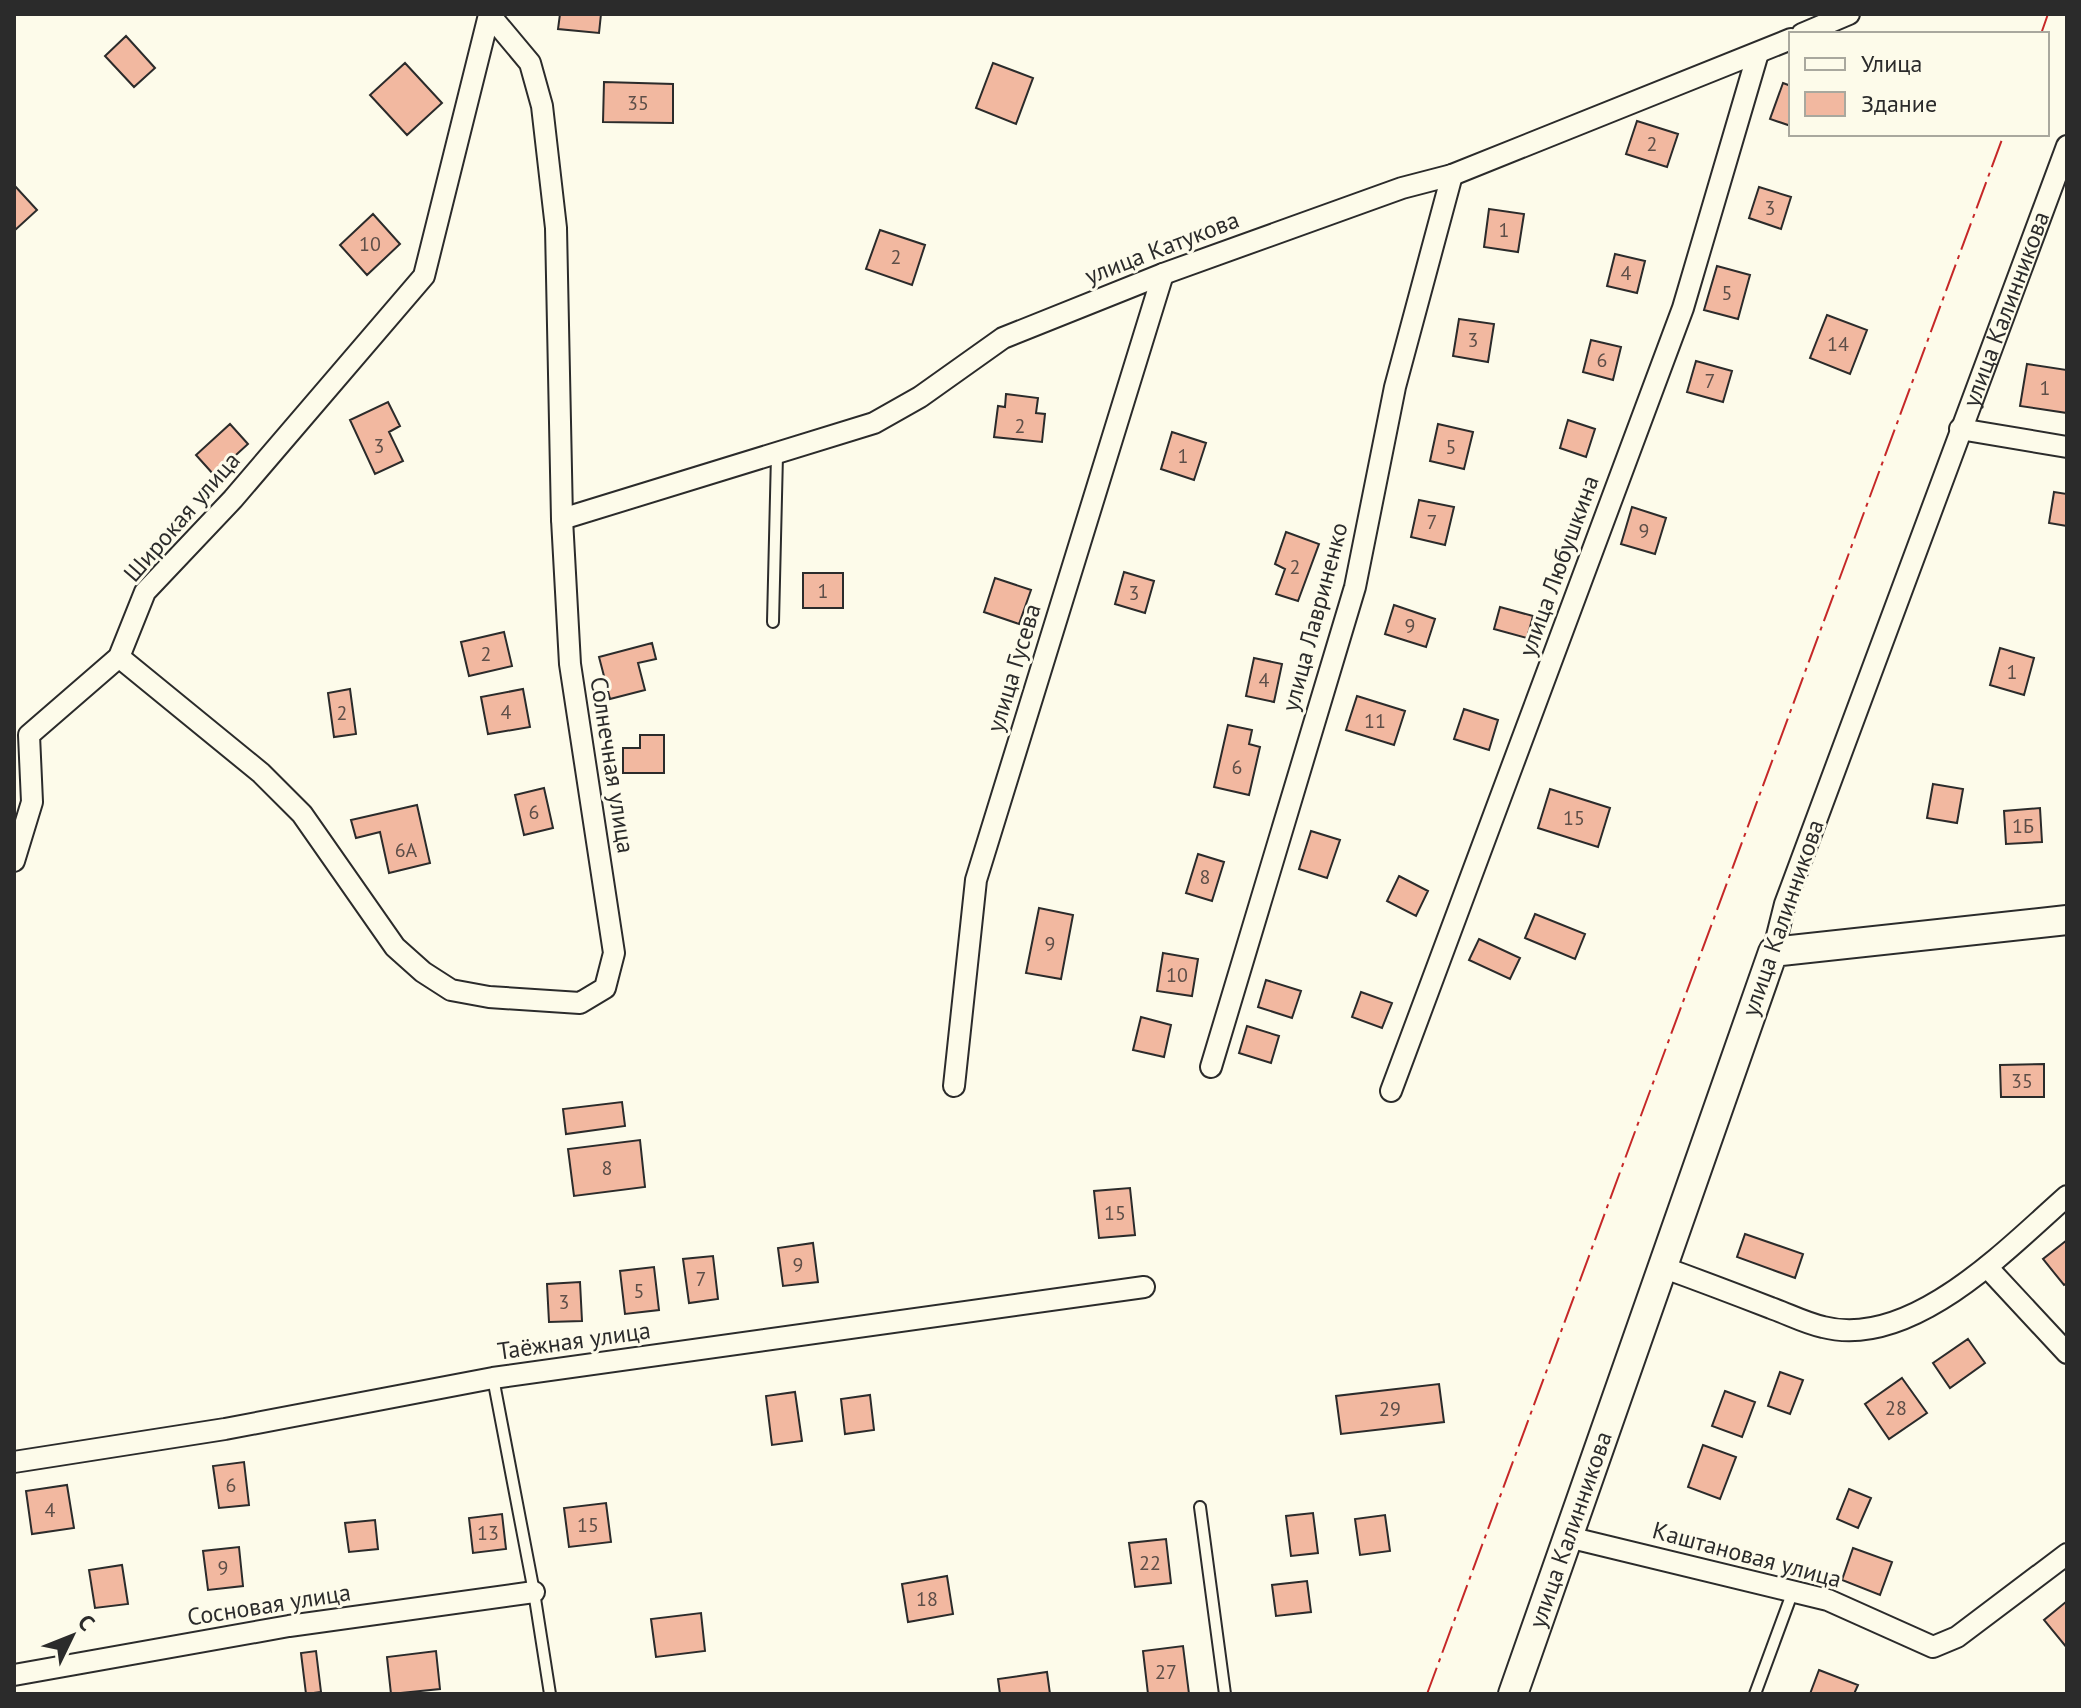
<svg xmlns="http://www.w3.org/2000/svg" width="2081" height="1708" font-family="'PT Sans',sans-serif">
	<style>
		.building { fill: #f2b8a0; stroke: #2b2b2b; stroke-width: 2 }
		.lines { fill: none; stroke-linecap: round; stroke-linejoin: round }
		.lane-casing { stroke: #2b2b2b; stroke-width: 14 }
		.street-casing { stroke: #2b2b2b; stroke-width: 24 }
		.secondary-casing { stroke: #2b2b2b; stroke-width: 32 }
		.lane { stroke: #fdfbea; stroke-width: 10 }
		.street { stroke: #fdfbea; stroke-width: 20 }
		.secondary { stroke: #fdfbea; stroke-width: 28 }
		.power { stroke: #c62828; stroke-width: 2; stroke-dasharray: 28 6 4 6; stroke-linecap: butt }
		.labels { text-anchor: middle; stroke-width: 6; stroke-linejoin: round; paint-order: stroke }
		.number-label { font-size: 20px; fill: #5d4e48 }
		.street-label { font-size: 24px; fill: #2b2b2b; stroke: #fdfbea }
	</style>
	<rect width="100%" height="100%" fill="#fdfbea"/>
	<!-- building -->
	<path class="building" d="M560,14H601L599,33L558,29Z
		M126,36L155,68L134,87L105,56Z
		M405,63L442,103L407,135L370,95Z
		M993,63L1033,78L1016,124L976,108Z
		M604,82L673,84V123L603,122Z
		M1783,83L1791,86V126L1770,119Z
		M1637,121L1678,134L1667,167L1626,154Z
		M14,185L37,210L14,231Z
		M1759,187L1791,197L1781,229L1749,218Z
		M1489,209L1524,214L1518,252L1484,247Z
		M373,214L400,244L367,275L340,245Z
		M880,230L925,245L912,285L866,269Z
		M1615,254L1645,261L1637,293L1607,286Z
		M1717,266L1750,275L1738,319L1704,310Z
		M1827,315L1867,330L1850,374L1810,358Z
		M1459,319L1494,324L1488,362L1453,356Z
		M1591,340L1621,347L1613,380L1583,372Z
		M1696,361L1732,371L1723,402L1687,392Z
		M2027,364L2067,370V413L2020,406Z
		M1006,394L1038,398L1036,413L1045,414L1042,442L994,437L998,406L1005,407Z
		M388,402L400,426L389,432L403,461L375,474L350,420Z
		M1568,420L1595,429L1586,457L1560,448Z
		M230,424L248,444L214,475L196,455Z
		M1438,424L1473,432L1464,469L1430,461Z
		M1172,432L1206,443L1194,480L1161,469Z
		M2054,492L2067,494V526L2049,523Z
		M1419,500L1454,507L1445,545L1411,537Z
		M1632,507L1666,518L1655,554L1621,544Z
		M1286,532L1319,544L1298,601L1276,594L1285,569L1275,564Z
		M1124,572L1154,581L1145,613L1115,604Z
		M803,573H843V608H803Z
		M995,578L1031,590L1019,624L984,612Z
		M1394,605L1435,619L1426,647L1385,634Z
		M1500,607L1533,616L1527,638L1494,629Z
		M504,632L512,666L469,676L461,642Z
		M652,643L656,659L638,663L645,690L610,699L599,657Z
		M2000,648L2034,658L2024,695L1990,685Z
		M1254,658L1282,664L1274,702L1246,696Z
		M350,689L356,734L334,737L328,693Z
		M523,689L530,727L488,734L481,697Z
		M1357,696L1405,711L1394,745L1346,730Z
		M1464,709L1498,720L1489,750L1454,739Z
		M1228,725L1252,730L1249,744L1260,747L1249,795L1214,787Z
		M640,735H664V773H623V748H640Z
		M1933,784L1963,789L1957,823L1927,818Z
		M544,788L553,828L524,835L515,795Z
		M1550,789L1610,808L1598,847L1538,828Z
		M417,805L430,863L389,873L380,832L356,838L351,820Z
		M2040,808L2042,842L2006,844L2004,811Z
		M1311,831L1340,840L1327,878L1299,869Z
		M1198,854L1224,862L1212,901L1186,893Z
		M1399,876L1428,891L1416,916L1387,901Z
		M1039,908L1073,915L1061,979L1026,973Z
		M1535,914L1585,934L1575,959L1525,938Z
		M1479,939L1520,958L1510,979L1469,960Z
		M1163,953L1198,959L1192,996L1157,991Z
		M1266,980L1301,991L1292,1018L1258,1007Z
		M1361,992L1392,1003L1382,1028L1352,1017Z
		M1141,1017L1171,1025L1164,1057L1133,1050Z
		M1247,1026L1279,1036L1271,1063L1239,1053Z
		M2044,1064V1097H2001L2000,1065Z
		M622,1102L625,1126L566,1134L563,1109Z
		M640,1140L645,1187L574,1196L568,1149Z
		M1130,1188L1135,1235L1099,1238L1094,1191Z
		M1745,1234L1803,1254L1795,1278L1737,1257Z
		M2067,1240V1283L2064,1285L2043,1259Z
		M813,1243L818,1282L783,1286L778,1248Z
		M713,1256L718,1299L689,1303L683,1259Z
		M654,1267L659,1310L625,1314L620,1271Z
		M580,1282L582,1321L549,1322L547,1284Z
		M1968,1339L1985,1363L1950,1388L1933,1363Z
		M1780,1372L1803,1380L1790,1414L1768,1406Z
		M1902,1378L1927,1413L1889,1439L1865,1404Z
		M1439,1384L1444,1422L1341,1434L1336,1396Z
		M1725,1391L1755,1402L1742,1437L1712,1426Z
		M795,1392L802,1441L772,1445L766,1396Z
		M870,1395L874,1430L845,1434L841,1399Z
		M1703,1445L1736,1457L1720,1499L1688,1487Z
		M244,1462L249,1505L219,1508L213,1466Z
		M67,1485L74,1528L32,1534L26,1491Z
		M1849,1489L1871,1498L1858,1528L1837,1519Z
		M606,1503L611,1542L569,1547L564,1508Z
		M1313,1513L1318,1553L1291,1556L1286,1516Z
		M502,1514L506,1549L473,1553L469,1518Z
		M1385,1515L1390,1551L1360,1555L1355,1519Z
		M375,1520L378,1549L349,1552L345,1523Z
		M1166,1539L1171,1583L1135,1587L1129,1543Z
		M239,1547L243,1586L208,1590L203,1551Z
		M1853,1548L1892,1562L1880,1595L1842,1580Z
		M122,1565L128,1604L95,1608L89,1570Z
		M947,1576L953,1614L908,1622L902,1584Z
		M1307,1581L1311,1612L1276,1616L1272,1585Z
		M2067,1601V1648L2044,1620Z
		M701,1613L705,1651L656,1657L651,1619Z
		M1183,1646L1189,1694H1148L1143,1651Z
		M316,1651L321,1692L306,1694L301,1653Z
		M436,1651L440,1689L391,1694L387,1657Z
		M1819,1670L1858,1685L1854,1694H1810Z
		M1047,1672L1050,1694H1000L998,1679Z"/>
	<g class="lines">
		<!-- lane casing -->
		<g class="lane-casing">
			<path id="lane" d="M773,622L777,455
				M493,1378L534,1592L550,1694
				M1200,1507L1225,1694
				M1755,1694L1793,1591"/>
		</g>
		<!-- street casing -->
		<g class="street-casing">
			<g id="street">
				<path d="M1802,34L1849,14"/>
				<path d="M1960,429L2067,447"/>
				<path d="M562,519L874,423L920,397L1003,338L1163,274L1402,188L1452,175L1791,39"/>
				<path d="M119,657L261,773L302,814L395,947L423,972L451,990L489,997L580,1003L605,988L614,953L570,664L562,519L556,228L542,106L530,63L489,14"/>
				<path d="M14,861L32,802L29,735L119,657L145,592L233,499L424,276L489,15"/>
				<path id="s1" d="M1773,952L1785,904L2067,146"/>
				<path d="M1211,1067L1355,587L1395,387L1452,175"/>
				<path d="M954,1086L976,880L1163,274"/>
				<path d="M1391,1091L1683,308L1758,53"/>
				<path d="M1662,1267C1698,1280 1735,1294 1771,1308C1788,1314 1805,1323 1823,1327C1911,1350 2007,1249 2067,1196"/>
				<path d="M1987,1267L2067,1353"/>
				<path d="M14,1462L225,1429L493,1378L1144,1287"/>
				<path d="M1568,1537L1828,1600L1933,1647L1957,1637L2067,1554"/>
				<path d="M14,1675L289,1626L534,1592"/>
			</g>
		</g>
		<!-- secondary casing -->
		<g class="secondary-casing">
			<g id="secondary">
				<path id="s2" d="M1513,1694L1773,952L2067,920"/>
			</g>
		</g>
		<!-- lane -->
		<use href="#lane" class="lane"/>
		<!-- street -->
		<use href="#street" class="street"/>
		<!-- secondary -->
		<use href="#secondary" class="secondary"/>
		<!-- power -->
		<path class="power" d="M2041,34L2048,14
			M1427,1694L2004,134"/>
	</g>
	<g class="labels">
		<!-- number labels -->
		<g class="number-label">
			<text x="638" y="110">35</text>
			<text x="1652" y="151">2</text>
			<text x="1770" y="215">3</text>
			<text x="1504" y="237">1</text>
			<text x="370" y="251">10</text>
			<text x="896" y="264">2</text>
			<text x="1626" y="280">4</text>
			<text x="1727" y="300">5</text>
			<text x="1473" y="347">3</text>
			<text x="1838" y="351">14</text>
			<text x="1602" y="367">6</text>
			<text x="1710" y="388">7</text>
			<text x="2045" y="395">1</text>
			<text x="1020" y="433">2</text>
			<text x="379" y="453">3</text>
			<text x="1451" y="454">5</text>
			<text x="1183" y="463">1</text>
			<text x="1432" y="529">7</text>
			<text x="1644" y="538">9</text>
			<text x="1295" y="574">2</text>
			<text x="823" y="598">1</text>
			<text x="1134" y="600">3</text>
			<text x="1410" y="633">9</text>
			<text x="486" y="661">2</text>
			<text x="2012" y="679">1</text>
			<text x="1264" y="687">4</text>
			<text x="506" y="719">4</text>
			<text x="342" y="720">2</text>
			<text x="1375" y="728">11</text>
			<text x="1237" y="774">6</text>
			<text x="534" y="819">6</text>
			<text x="1574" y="825">15</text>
			<text x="2023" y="833">1Б</text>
			<text x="406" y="857">6А</text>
			<text x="1205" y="884">8</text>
			<text x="1050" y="951">9</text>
			<text x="1177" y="982">10</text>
			<text x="2022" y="1088">35</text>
			<text x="607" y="1175">8</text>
			<text x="1115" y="1220">15</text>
			<text x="798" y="1272">9</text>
			<text x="701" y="1286">7</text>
			<text x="639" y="1298">5</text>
			<text x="564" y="1309">3</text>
			<text x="1896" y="1415">28</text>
			<text x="1390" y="1416">29</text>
			<text x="231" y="1492">6</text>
			<text x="50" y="1517">4</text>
			<text x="588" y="1532">15</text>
			<text x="488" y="1540">13</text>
			<text x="1150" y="1570">22</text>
			<text x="223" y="1575">9</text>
			<text x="927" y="1606">18</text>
			<text x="1166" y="1679">27</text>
		</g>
		<!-- street labels -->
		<g class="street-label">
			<text transform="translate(1162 248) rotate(-21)" y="8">улица Катукова</text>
			<text dy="8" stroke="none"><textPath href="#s1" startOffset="684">улица Калинникова</textPath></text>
			<text transform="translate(182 517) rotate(-49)" y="8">Широкая улица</text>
			<text transform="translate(1559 566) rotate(-70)" y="8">улица Любушкина</text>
			<text transform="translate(1315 617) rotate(-75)" y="8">улица Лавриненко</text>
			<text transform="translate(1014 668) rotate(-73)" y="8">улица Гусева</text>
			<text transform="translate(612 765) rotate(81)" y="8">Солнечная улица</text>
			<text transform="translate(1783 918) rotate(-71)" y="8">улица Калинникова</text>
			<text transform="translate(574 1341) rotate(-8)" y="8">Таёжная улица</text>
			<text dy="8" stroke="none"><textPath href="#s2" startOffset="174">улица Калинникова</textPath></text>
			<text transform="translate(1747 1555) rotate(15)" y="8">Каштановая улица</text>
			<text transform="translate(269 1605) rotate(-9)" y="8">Сосновая улица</text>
		</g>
	</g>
	<!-- border -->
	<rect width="2081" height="1708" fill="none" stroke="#2b2b2b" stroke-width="32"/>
	<!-- legend -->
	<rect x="1789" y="32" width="260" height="104" fill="#fdfbea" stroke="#a9a89e" stroke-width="2"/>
	<rect x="1805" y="58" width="40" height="12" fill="#fdfbea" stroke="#a9a89e" stroke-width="2"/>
	<text x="1861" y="72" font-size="24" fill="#2b2b2b">Улица</text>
	<rect x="1805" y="92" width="40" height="24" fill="#f2b8a0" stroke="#a9a89e" stroke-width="2"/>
	<text x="1861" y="112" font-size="24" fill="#2b2b2b">Здание</text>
	<!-- north arrow -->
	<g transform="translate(72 1636) rotate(47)" stroke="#fdfbea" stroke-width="6" paint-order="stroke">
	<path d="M0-6L14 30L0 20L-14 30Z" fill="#2b2b2b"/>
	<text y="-12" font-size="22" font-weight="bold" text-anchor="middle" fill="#2b2b2b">С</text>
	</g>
</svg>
